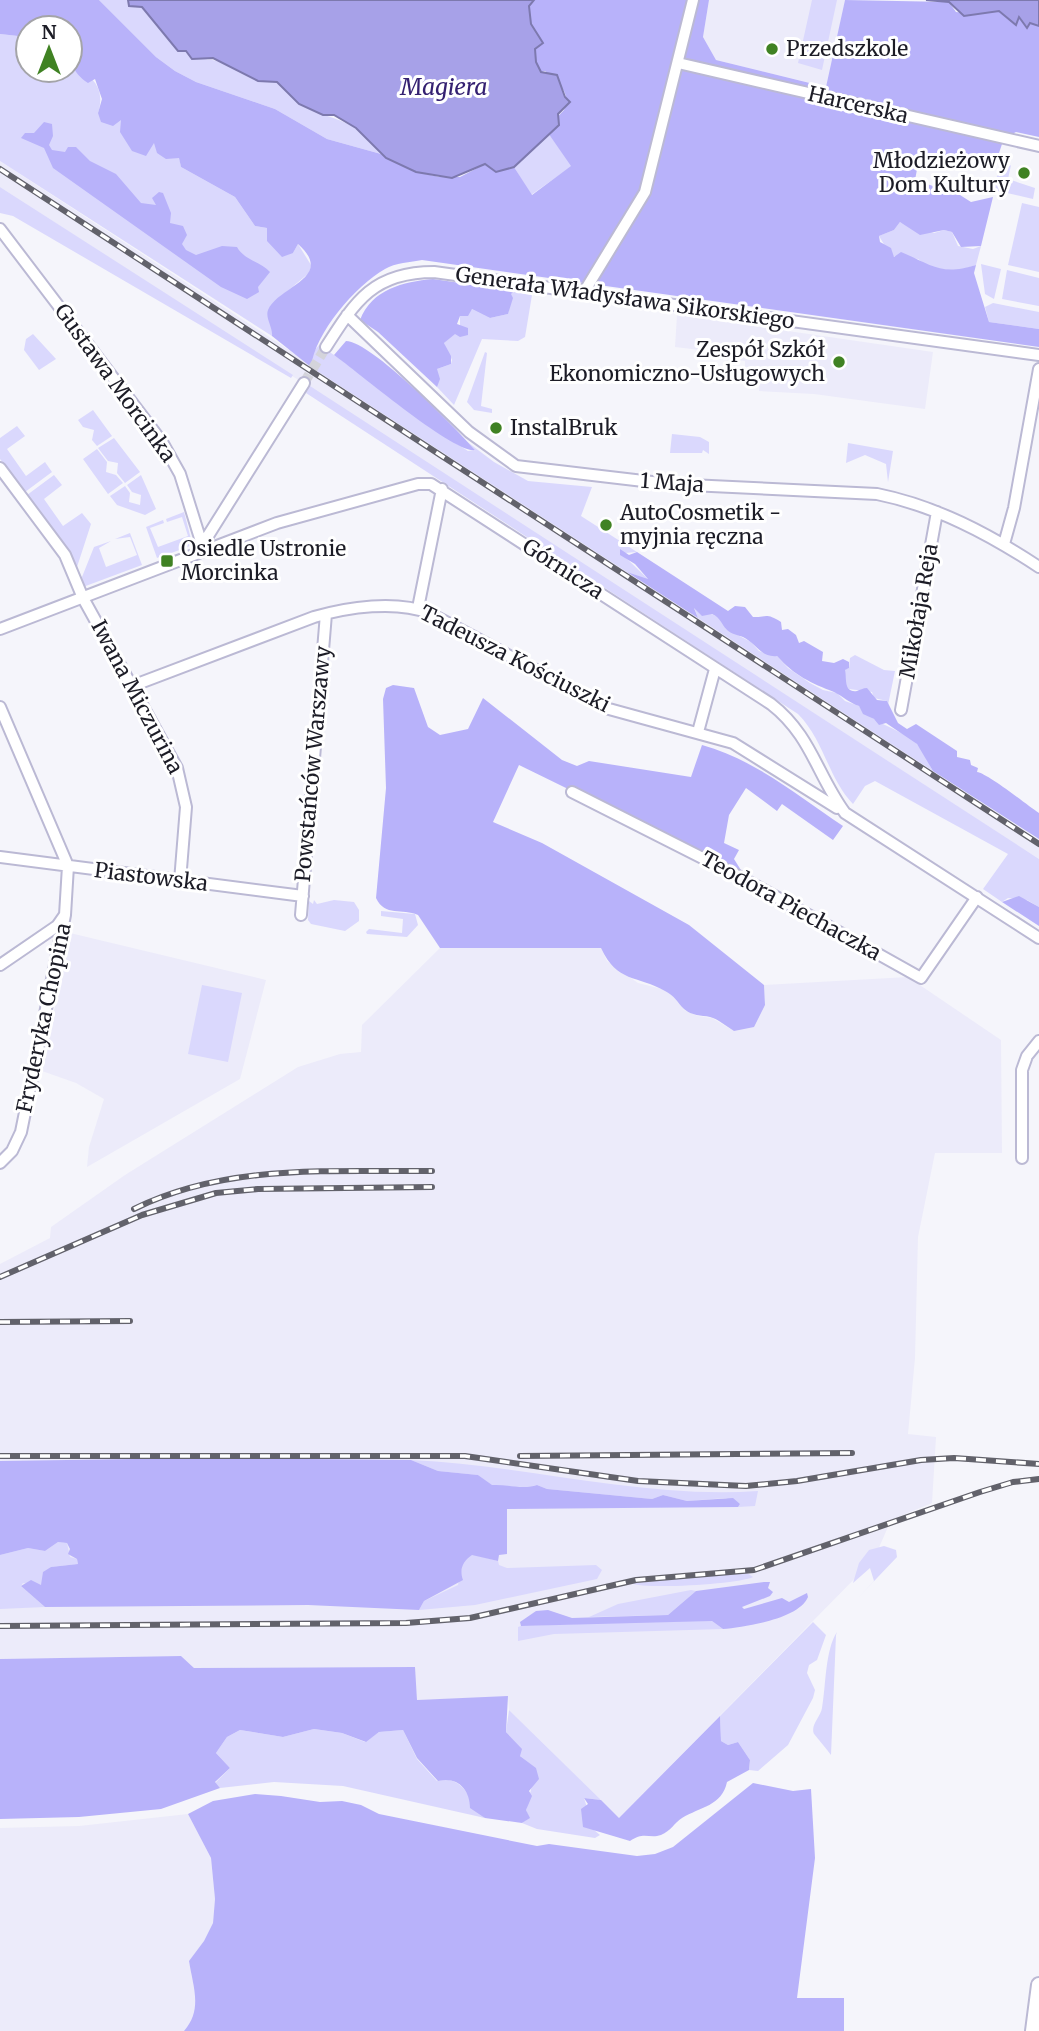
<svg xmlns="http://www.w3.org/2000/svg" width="1039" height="2031" font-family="Merriweather,serif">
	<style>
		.built { fill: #ecebfa }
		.green { fill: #dad8fd }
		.forest { fill: #b8b2fa }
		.water { fill: #a7a1e8; stroke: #7d79ae; stroke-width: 2 }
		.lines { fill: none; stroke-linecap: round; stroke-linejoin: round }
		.street-tunnel { stroke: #d4d4db; stroke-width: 10; stroke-dasharray: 10 5; stroke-linecap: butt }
		.street-casing { stroke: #bbb9d4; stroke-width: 14 }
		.secondary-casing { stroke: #bbb9d4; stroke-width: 18 }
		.street { stroke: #fff; stroke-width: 10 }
		.secondary { stroke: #fff; stroke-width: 14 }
		.rail-casing { stroke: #62626b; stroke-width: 6 }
		.rail { stroke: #fff; stroke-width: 3.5; stroke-dasharray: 10; stroke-linecap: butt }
		.poi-dot { fill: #408223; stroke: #fff; stroke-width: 2.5 }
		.labels { text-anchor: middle; stroke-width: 6; stroke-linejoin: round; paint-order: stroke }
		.poi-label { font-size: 21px; fill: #1c1c26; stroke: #fff; text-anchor: start }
		.street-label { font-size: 21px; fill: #1c1c26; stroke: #fff }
		.water-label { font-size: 23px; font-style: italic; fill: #342071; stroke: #fff }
	</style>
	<rect width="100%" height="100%" fill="#f5f5fb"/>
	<!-- built -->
	<path class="built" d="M709,0H845L827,87L716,60L703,37Z
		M0,161L1039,840V859L0,187Z
		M677,315L933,352L925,409L814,394L759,391L760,378L745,375V361L717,357V352L675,347Z
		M70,933L266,980L240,1079L87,1167L89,1147L104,1099L76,1083L42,1071Z
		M440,948H601L607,961L638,983L662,989L677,998L684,1010L698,1016L712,1018L734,1031L765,1005L764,985L908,977L1001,1040L1002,1153H935L918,1237L915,1358L908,1434L936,1437L932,1503L891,1520L874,1559L619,1818L509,1710L508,1697L417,1700L414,1667L194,1668L181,1656L0,1659V1264L50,1238L51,1227L125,1175L298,1067L340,1054L361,1052L362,1025Z
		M188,1814L211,1858L215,1899L213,1923L204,1941L189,1961L197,2002L194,2020L184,2031H0V1828L79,1826Z"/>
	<!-- green -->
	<path class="green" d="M99,0H128L129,6H142L178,51H186L192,59C223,57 230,69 257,80C263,83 272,80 278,83C287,88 292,99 301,105C331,121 361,119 381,154L327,139L275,109L196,82L175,71L156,57Z
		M812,0H837L822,70L798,63Z
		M0,34L18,36L28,45V70H70L72,63C92,77 106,87 98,113L121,119L179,157L181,167L235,197L255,226L267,228L293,253L298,244L311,265L309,273L278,299L268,317L273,328L272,336L0,161Z
		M548,133L572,166L531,195L514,167Z
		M1011,165L1008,179L1035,188L1033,199L994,190L997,176Z
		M0,187L293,375L291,378L13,216L0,213Z
		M1022,203L1039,207V272L1008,265Z
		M900,222L934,233L944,230L952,232L958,246L973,249L981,246L976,265L957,271L930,268L918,259L891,256L879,236L894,230Z
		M981,264L1001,269L994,299L985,294Z
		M1007,270L1039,278V306L1002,299Z
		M515,291L532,295L525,337L518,341L482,339L454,405L437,387V369L451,364L452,360L444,343L460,327V316L472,309L490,318L508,314L511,294Z
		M993,303L1039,312V329L989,322L985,307Z
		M33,334L56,359L39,370L24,350L26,339Z
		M319,345C371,378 415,419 468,451L475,450L466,441L494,462L528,481L592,487L581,516L637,552L625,553L624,556L649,580L627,572L311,367L312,354Z
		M485,352L487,353L481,406L492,409V413L474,410L467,402Z
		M310,386L1039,859V907L1027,900L1008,898L1002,902L983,889L1008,854L875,781L865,786L853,804C828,778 824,740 798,714L306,393Z
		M93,410L112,436L97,446L92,440L94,430L83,427L78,420Z
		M17,426L25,436L7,449L26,476L45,462L52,472L25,492L0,459V438Z
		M672,434L700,437L709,442V454L703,450L702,453H670Z
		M114,438L140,472L125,483L117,473L118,463L108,461L98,448Z
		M848,443L893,451L888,482L886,464L865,455L846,463Z
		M97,449L107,462L106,472L116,475L123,483L108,494L83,459Z
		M54,475L62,485L44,499L63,526L82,513L91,524L77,567L27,495Z
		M141,475L156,509L145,515L117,505L110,496L125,486L130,493L129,502L140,505L141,495L132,492L127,485Z
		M184,512L192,543L188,547L157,558L146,527L163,520L164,523L150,528L158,547L188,536L182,517L167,522L166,519Z
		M130,533L142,565L83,587L82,577L94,547L111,541L99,548L106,567L137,555L130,537L115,539Z
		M694,607L721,618L726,629L751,642L759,651L777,656L788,668L810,683L823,690L837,693L845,701L859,706C866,720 900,729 915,742C922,749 928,762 933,771L698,618Z
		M855,655L884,670L895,671L888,705L887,701L874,698L872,692L849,689L844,683V670L849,668L850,658Z
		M314,900L317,904L334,900L354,902L359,910V921L345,931L311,924L308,920L309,901L313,904Z
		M381,911L415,914L418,925L407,937L367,934L366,932L369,929L402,933L403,919L381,916Z
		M202,985L242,993L228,1062L188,1054Z
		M411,1460C527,1465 642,1499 758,1491L755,1506L738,1507L740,1504L726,1498L687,1501L663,1495L652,1499L547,1489L537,1485C522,1490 507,1484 492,1486L478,1475L438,1471Z
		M58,1542L67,1543L70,1557L77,1559L78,1564L51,1567L41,1585L23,1583L21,1586L45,1607L0,1609V1555L28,1548L45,1551Z
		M884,1546L896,1550L897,1557L857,1599L874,1581L870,1568L853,1583L859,1563L869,1550Z
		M472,1554L498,1561L499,1565L507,1568L596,1565L602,1570L597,1579L475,1605L419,1610L424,1601L458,1585L463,1561Z
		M747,1573L753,1577C740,1584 644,1590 631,1583Z
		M691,1590L696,1591L668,1615L589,1617L618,1604Z
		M690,1620L712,1621L723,1629L554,1634L518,1641V1627L521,1626Z
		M813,1622L826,1635L817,1660L809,1665L807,1673L815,1690L813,1698L788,1745L758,1771L749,1770L750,1760L738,1742L728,1745L721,1741L720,1716Z
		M837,1632L836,1635L831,1755C829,1752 815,1735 814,1734C810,1725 821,1716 822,1708C826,1686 825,1650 837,1632Z
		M509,1710L601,1800L584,1798L594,1830L600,1835L595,1838L537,1829L522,1823L529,1818L526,1810L536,1769L519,1755L521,1749L506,1732Z
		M314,1729L342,1733L365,1742L379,1732L403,1730L417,1759L437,1781C464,1774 469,1801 485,1818L343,1786L274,1782L220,1788L215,1783L230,1768L216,1753L227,1737L240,1730L283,1737Z"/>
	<!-- forest -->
	<path class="forest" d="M0,0H99L156,57L175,71L196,82L275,109L327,139L381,154L416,172L440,177H460L485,164L496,172L514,167L532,195L571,166L548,133L559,125L557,119C558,115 562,113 564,110C573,94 556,79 545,71L541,72L536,62L535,49L543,43L531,24L529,6L534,0H709L703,37L716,60L826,87L845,0L949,2L956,12L975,14L999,11L1016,25L1019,17L1028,27L1030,23L1039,26V137L1016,132L1004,138L998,156L988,164L919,159L915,180L960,195L971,202L993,197L981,246L961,247L952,232L944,230L920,235L900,222L894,230L879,236L880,242L891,248L894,257L901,252C932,265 941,276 976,265L974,273L989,322L1039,329V347L422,260C411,262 395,263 385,269C355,286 315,333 311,367L272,336C273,327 265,318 268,310C278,286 336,278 298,244L293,253L282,257L267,241V228L255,226L235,197L181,167L179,158L166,159L157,153L154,143L146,156L132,151L120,132L121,120L113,126L101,122L98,113L102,99L95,79L88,83C67,69 70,53 70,28H28L26,45L18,36L0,34Z
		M44,122L52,124L53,136L49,145L52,150L65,152L68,147H76L90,161L116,174L141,203L156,205L152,198L159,192L163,193L171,213L170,223L183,226L187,235L182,244L186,250L196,255L222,246L237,247C244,260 261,262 270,272L258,287L259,292L247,299L221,287L53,168L44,148L21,138L25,133H34Z
		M433,279L515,291L511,294L513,298L508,314L490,318L472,309L468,316H460L457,324L468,328V335L460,337L455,334L444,343L451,356V364L437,369L440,379L437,387L378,332L360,320C372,289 403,282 433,279Z
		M346,341C371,341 456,428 475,450C454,454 357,371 334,355Z
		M620,549L629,555L637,552L728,611L735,606L745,607L753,617C766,618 765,612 781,622L782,630L788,629L796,635L799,643L804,641L823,652L822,661L834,663L843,659L849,662V668L845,670C847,677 843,693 857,691C860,690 863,688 867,688L877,700L887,701L898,723L907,729L916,724L957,751V757L970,760L971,765L978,768L977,772C987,773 1027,805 1039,813V839L933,771L917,744L886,723L879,725L874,719L863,714L859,706C849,703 843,696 834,692C811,683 795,676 777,656C761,658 756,643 743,637C738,635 731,634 727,630C721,624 721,618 712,614L702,616L694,608L698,618L627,572L648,579L635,564L620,555Z
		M393,685L414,688L428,727L440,735L468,729L483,698L562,760L577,766L589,761L691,777L702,745C754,759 798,796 843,826L833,840L782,804L777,811L746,788L729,815L724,843L739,850L734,859L744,875L519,765L493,822L542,843L689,925L764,985L765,1005L754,1027L734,1031C726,1026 718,1019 710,1017C701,1015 692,1016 684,1009C677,1002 675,996 665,991C637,975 617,983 601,948H440L418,915C402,908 385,917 376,898L386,788L383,699L386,688Z
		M1019,896L1039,907V926L1002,902Z
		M202,1458L411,1460L438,1471L478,1475L492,1485C507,1484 522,1490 537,1485L547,1489L652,1499L663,1495L687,1501L733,1498L740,1504L738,1507L507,1509V1554L499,1555L498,1561L472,1555C463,1561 459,1569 463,1580L424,1601L419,1610L308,1605L45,1607L21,1586L31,1580L41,1585L43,1572L51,1567L78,1564L77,1559L68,1554L70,1549L67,1543L58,1542L45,1551L28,1548L0,1555V1461Z
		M764,1582H770L768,1588L773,1592L770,1596L742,1607L744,1609L782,1598L789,1602L807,1593L808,1597C799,1619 745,1627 723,1629L712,1621L521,1626L520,1622L536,1611L548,1610L572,1618L668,1615L696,1591Z
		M181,1656L194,1668L415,1667L417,1700L508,1696L506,1732L522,1749L520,1756L536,1768L539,1779L529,1791L532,1796L526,1810L530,1818L522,1823L485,1818L470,1808C470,1789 457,1776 438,1781L417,1758L403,1730L379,1732L366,1742L342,1733L314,1729L283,1737L240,1730L227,1737L216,1753L230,1768L215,1782L220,1788L161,1809L79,1817L0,1819V1659Z
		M720,1716L721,1741L728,1745L738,1742L750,1760L749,1770L727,1782C722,1806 700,1807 682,1818C674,1823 671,1831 661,1835C649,1839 644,1831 630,1841L583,1827L581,1809L588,1804L584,1798L601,1800L619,1818Z
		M753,1783L793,1791L811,1789L815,1858L797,1998H844V2031H184C203,2009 193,1987 189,1961L204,1941L213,1923L215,1899L211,1858L188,1814L213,1801L255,1794L281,1796L320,1802L342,1801L361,1805L379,1814L537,1846L549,1844L637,1856L655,1854L673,1847Z"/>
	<!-- water -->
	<path class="water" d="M128,0H534L529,6L531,24L543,43L535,49L536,62L541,72L557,75L565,97L570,102L558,114L559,125L514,167L496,172L485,164L452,178L416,172L386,158L356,128L334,115H323L299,104L277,82L258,81L213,58L192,59L186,51H178L142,7L129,6Z
		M926,0H1039V26L1030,23L1027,28L1019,17L1016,25L999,11L964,16L949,2Z"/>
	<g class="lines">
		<!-- street-tunnel -->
		<path class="street-tunnel" d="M304,383L326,347"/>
		<!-- street casing -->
		<g class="street-casing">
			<path id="street" d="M678,63L1039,146
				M0,229L162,442L180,474L204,551
				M584,292L645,192L693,0
				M347,315L469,432L516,466L669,484L877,494C936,506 989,534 1039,567
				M326,347C356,300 374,272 434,272L1039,355
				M0,468L65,555L83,598L177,768L186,807L180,881
				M1004,544L1014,508L1039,369
				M204,548L206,539L304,383
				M418,608L442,489
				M0,629L277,523L418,484H431L771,704C811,735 817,775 845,813L1039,938
				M132,686L314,617C348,607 396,600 429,613L609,709L733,743L837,808
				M0,707L68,866L65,915L21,1132L12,1151L0,1163
				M901,710L937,512
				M698,732L715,669
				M572,792L744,879L921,978L977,897
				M0,857L303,896
				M301,915L326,614
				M0,965L57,926L64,916
				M1022,1158V1070L1027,1056L1039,1041"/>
		</g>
		<!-- secondary casing -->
		<g class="secondary-casing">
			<path id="secondary" d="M1033,2031L1039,1985"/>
		</g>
		<!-- street -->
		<use href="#street" class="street"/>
		<!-- secondary -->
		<use href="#secondary" class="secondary"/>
		<!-- rail casing -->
		<g class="rail-casing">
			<path id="rail" d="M0,169L1039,844
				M134,1209C227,1163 331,1172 432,1171
				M0,1277L142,1215L216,1193L258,1189L432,1187
				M0,1322L130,1321
				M0,1456H465L638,1481L746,1486L797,1481L921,1460L954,1458L1039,1464
				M520,1456L852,1453
				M0,1626L406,1623L470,1618L636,1580L754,1570L980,1492L1013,1482L1039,1479"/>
		</g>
		<!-- rail -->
		<use href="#rail" class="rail"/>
	</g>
	<!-- markers -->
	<g class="poi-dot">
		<circle cx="772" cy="49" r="7"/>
		<circle cx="1024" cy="173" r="7"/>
		<circle cx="839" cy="362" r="7"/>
		<circle cx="496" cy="428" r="7"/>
		<circle cx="606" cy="525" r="7"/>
		<rect x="160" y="554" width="14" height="14" rx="3.5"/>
	</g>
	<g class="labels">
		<!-- poi labels -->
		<g class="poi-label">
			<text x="786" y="56">Przedszkole</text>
			<text x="1010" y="168" text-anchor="end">Młodzieżowy<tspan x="1010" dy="24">Dom Kultury</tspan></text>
			<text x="825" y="357" text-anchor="end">Zespół Szkół<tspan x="825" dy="24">Ekonomiczno-Usługowych</tspan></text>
			<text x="510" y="435">InstalBruk</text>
			<text x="620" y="520">AutoCosmetik -<tspan x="620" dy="24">myjnia ręczna</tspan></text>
			<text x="181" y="556">Osiedle Ustronie<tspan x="181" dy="24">Morcinka</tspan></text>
		</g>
		<!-- street labels -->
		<g class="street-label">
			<text transform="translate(858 105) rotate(13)" y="7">Harcerska</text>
			<text transform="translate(625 298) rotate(8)" y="7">Generała Władysława Sikorskiego</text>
			<text transform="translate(115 383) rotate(54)" y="7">Gustawa Morcinka</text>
			<text transform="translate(672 483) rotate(4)" y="7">1 Maja</text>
			<text transform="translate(563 569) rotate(33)" y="7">Górnicza</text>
			<text transform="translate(919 611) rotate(-80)" y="7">Mikołaja Reja</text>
			<text transform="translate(515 659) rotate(27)" y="7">Tadeusza Kościuszki</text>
			<text transform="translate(137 697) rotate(62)" y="7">Iwana Miczurina</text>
			<text transform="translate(313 764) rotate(-85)" y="7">Powstańców Warszawy</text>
			<text transform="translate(151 877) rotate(7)" y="7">Piastowska</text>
			<text transform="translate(791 906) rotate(29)" y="7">Teodora Piechaczka</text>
			<text transform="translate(44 1018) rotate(-78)" y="7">Fryderyka Chopina</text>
		</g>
		<!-- water labels -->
		<g class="water-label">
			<text x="444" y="95">Magiera</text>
		</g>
	</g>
	<!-- north arrow -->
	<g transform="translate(49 49)"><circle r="33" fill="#ffffff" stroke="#a4a4a8" stroke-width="2"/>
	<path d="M0-5L12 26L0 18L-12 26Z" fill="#408223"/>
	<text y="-10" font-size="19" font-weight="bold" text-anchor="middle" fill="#1c1c26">N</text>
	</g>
</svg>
